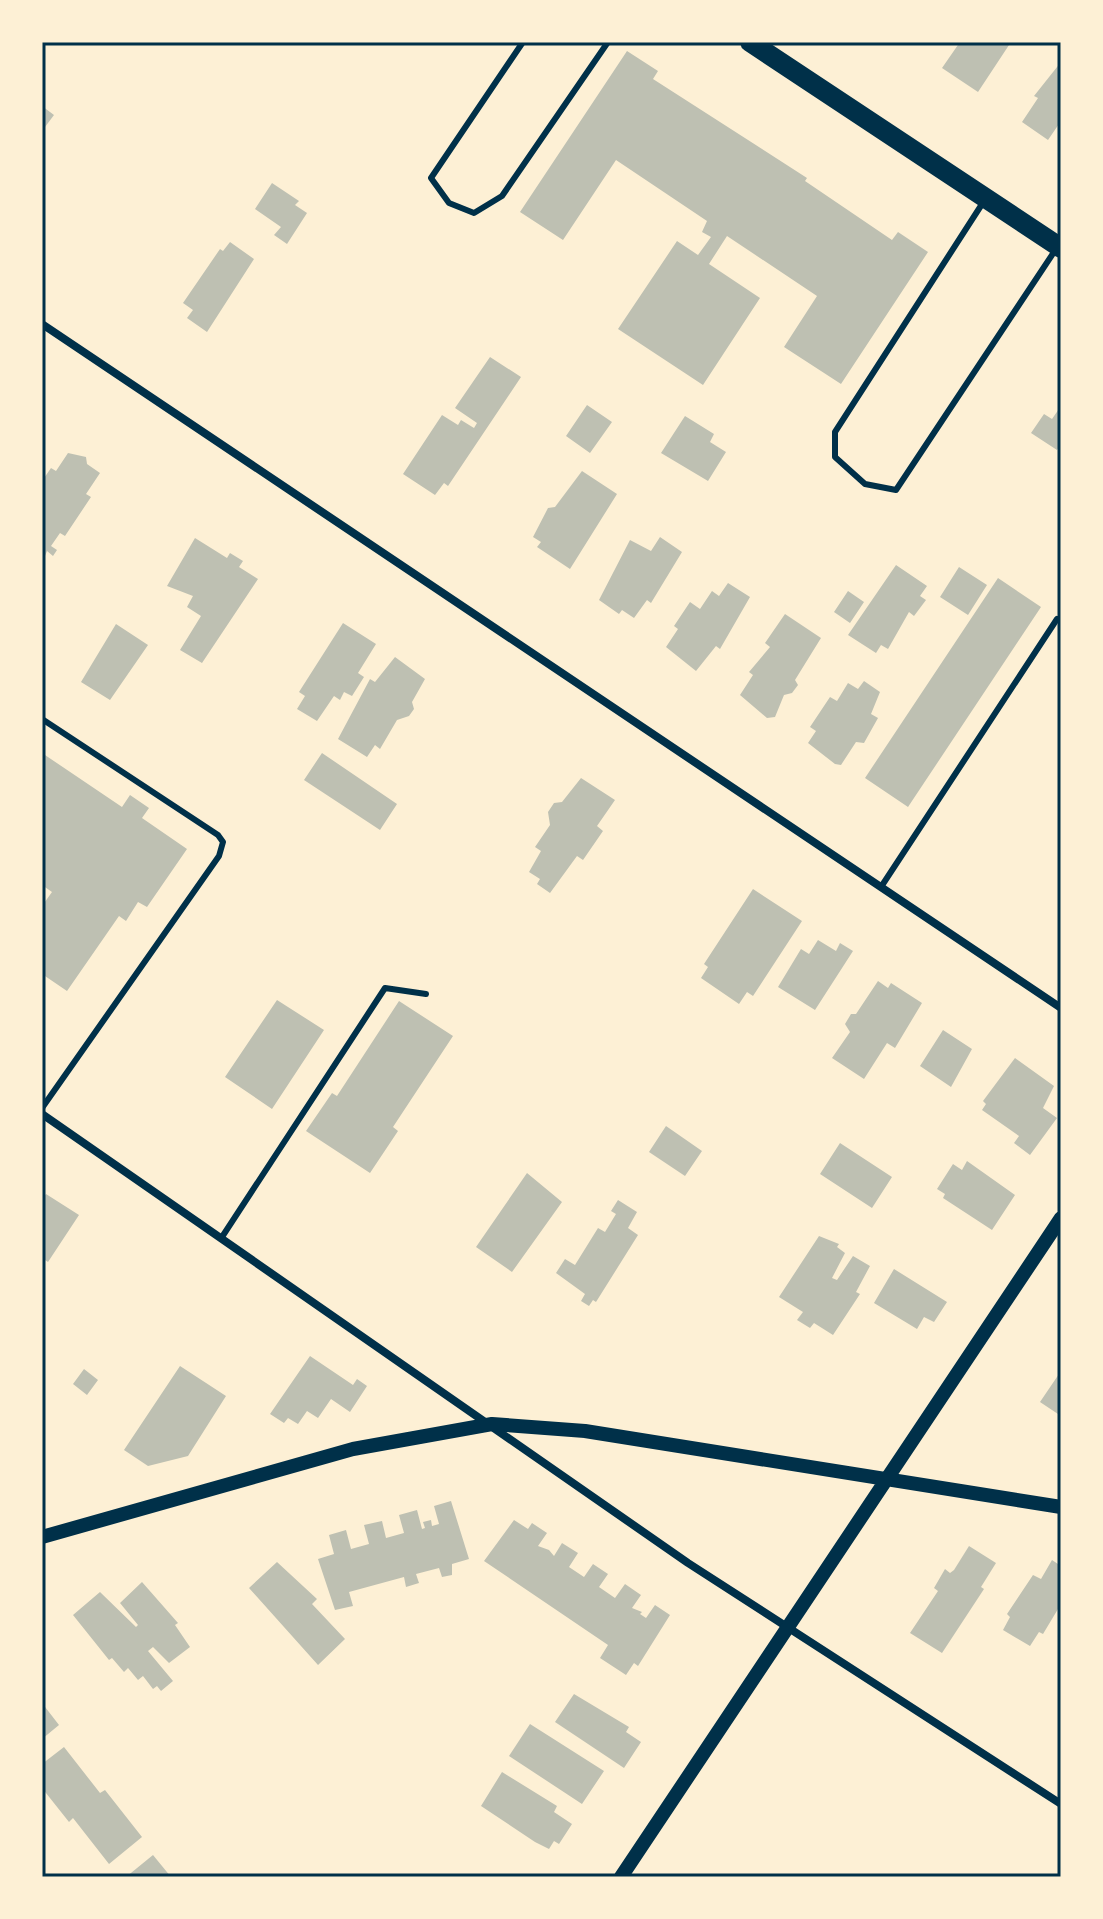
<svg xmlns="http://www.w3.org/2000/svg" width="1103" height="1919" font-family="Figtree,sans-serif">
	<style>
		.building { fill: #bec0b2 }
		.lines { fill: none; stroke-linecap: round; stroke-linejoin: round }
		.service { stroke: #003049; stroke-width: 6 }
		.minor { stroke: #003049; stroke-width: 8 }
		.tertiary { stroke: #003049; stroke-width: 14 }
		.primary { stroke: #003049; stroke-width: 20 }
		.neatline { fill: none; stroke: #003049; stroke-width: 3 }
	</style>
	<rect width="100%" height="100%" fill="#fdf0d5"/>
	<!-- building -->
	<path class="building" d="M960,42H1011L978,92L942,68Z
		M627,51L658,71L653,79L807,178L805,181L892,240L898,232L928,252L841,384L784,347L817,296L727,236L709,264L760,298L703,385L618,329L677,241L698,255L711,237L702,232L707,221L616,160L563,240L520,212Z
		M1061,62V121L1048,140L1022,122L1038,98L1034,96Z
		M42,106L54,115L42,131Z
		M272,183L299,201L295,205L307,213L287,244L274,235L281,227L255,209Z
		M230,242L254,259L207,332L187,318L193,310L183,303L220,249L223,251Z
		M490,357L521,377L448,486L444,483L435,495L403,474L442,415L458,425L461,420L474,428L477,423L455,408Z
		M587,405L612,422L590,453L566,436Z
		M1061,406V444L1057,450L1031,433L1044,414L1052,419Z
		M685,416L714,434L710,442L726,452L708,481L661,453Z
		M68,453L86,457L87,464L100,473L86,494L91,497L65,536L60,533L51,546L57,550L53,556L47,551L45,556L42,481L51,468L56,471Z
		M582,471L617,494L570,569L537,547L541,542L533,537L548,508L555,507Z
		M660,537L682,552L651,603L647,600L634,618L622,610L619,614L599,600L630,540L651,551Z
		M195,538L227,558L230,553L243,561L239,567L258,579L202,663L180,650L201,616L187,607L193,596L167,586Z
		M896,565L927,586L920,596L926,600L914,616L909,612L888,649L881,645L876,653L848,635Z
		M959,567L987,585L968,615L940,597Z
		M998,578L1041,607L908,807L865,778Z
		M728,583L750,597L720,649L716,646L696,671L666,647L678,629L674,626L690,602L700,609L712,591L719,596Z
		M848,591L864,602L850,623L834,612Z
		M785,614L821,638L795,680L798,685L792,693L784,695L775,717L767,718L740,695L753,675L749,672L770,647L765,643Z
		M343,623L376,644L358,673L364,677L352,696L344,692L340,700L334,696L317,721L297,709L305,696L299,692Z
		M116,624L148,645L110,700L81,682Z
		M395,657L425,679L412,702L414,709L409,716L397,720L380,749L375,745L367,757L338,739L370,679L375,682Z
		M864,681L880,692L871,714L878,718L864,743L856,742L841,765L835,764L808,743L816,731L810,727L830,697L837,701L848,683L858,689Z
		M42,753L122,807L130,795L149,808L142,818L187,849L147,907L138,902L126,921L119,916L67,991L42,974V906L52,892L42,885Z
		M322,753L397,804L380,830L304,780Z
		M581,778L615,800L597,826L603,831L583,860L577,856L550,893L537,884L540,879L529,872L541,851L535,847L550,825L548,812L554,803L562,802Z
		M753,889L802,921L753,996L747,992L739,1004L701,978L708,967L704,964Z
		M818,940L836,951L840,943L853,951L815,1010L778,987L801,949L809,954Z
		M878,981L888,988L891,983L922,1003L895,1048L887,1043L864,1079L832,1058L850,1032L845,1024L851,1014H856Z
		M277,1000L324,1030L272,1109L225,1077Z
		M399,1001L453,1036L393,1127L398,1131L370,1173L306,1131L332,1093L337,1096Z
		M943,1030L972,1049L951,1087L920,1066Z
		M1015,1058L1054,1086L1043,1108L1057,1118L1030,1155L1014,1143L1019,1136L982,1110L986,1104L983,1101Z
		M666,1126L702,1151L685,1176L649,1152Z
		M840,1143L892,1177L872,1208L820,1174Z
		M967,1161L1015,1195L992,1230L943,1198L945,1194L937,1189L953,1164L962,1170Z
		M527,1173L562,1202L512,1272L476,1247Z
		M46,1194L79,1215L48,1262L42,1258V1200Z
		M618,1200L637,1212L628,1228L638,1235L596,1302L593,1300L589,1306L581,1301L585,1294L556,1273L565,1259L575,1265L598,1228L605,1232L616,1214L611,1211Z
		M819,1236L839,1244L837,1247L845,1253L832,1278L837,1280L853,1256L870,1266L856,1292L860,1294L833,1335L814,1323L810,1328L797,1320L803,1312L779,1297Z
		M894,1269L947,1302L934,1322L924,1317L917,1329L874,1303Z
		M310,1356L353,1385L357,1379L367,1386L350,1412L331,1399L318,1418L307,1411L298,1424L288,1418L284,1423L270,1414Z
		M180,1366L226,1396L188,1456L148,1466L124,1450Z
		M84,1369L98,1380L87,1395L73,1384Z
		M1061,1371V1416L1040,1402Z
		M451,1501L469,1559L452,1564V1575L442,1577L439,1568L416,1574L419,1583L406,1587L404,1577L349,1592L353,1606L335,1610L318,1559L334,1554L329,1535L346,1530L351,1549L369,1544L364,1525L382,1521L386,1538L404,1533L399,1515L417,1510L422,1529L425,1528L423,1522L431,1520L432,1526L439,1524L434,1506Z
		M514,1520L528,1529L532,1523L547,1533L538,1546L549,1550L554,1556L562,1543L578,1553L569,1567L584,1577L593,1564L608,1574L599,1587L615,1598L625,1584L641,1595L632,1608L642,1612L640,1614L646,1618L655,1605L670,1615L638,1666L634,1663L626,1675L600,1658L608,1645L484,1561Z
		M969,1546L996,1563L981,1587L984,1589L942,1653L910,1633L938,1591L934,1588L945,1569L950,1573L954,1570Z
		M1052,1560L1061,1566V1604L1043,1634L1039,1632L1030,1646L1003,1630L1010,1617L1007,1614L1033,1575L1041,1579Z
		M277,1562L317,1599L312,1604L345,1639L318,1665L249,1588Z
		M142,1582L178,1623L175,1625L190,1647L169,1663L153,1647L148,1651L173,1681L161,1691L157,1686L153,1689L143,1676L138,1680L128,1668L124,1672L112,1658L109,1660L73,1615L100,1592L136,1627L138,1625L120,1603Z
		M574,1694L629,1727L626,1732L641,1742L624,1768L555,1722Z
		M42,1703L59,1725L42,1739Z
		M530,1724L604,1771L582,1804L509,1756Z
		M64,1747L100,1793L105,1790L142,1837L109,1864L73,1818L69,1822L42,1788V1764Z
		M502,1772L557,1806L554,1812L572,1824L559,1844L554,1841L549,1849L535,1842L481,1806Z
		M153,1855L171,1877H126Z"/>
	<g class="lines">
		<!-- service -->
		<path class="service" d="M523,42L431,178L449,203L474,213L502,196L608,42
			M984,201L835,432V457L865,484L896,490L1056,249
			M42,719L218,835L223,842L219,856L42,1108
			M881,887L1057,619
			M222,1237L385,988L426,994"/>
		<!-- minor -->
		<path class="minor" d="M42,324L1061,1008
			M42,1114L688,1563L1061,1804"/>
		<!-- tertiary -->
		<path class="tertiary" d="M42,1537L353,1449L492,1424L585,1431L1061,1507
			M621,1877L1061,1218"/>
		<!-- primary -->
		<path class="primary" d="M750,42L1061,248"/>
	</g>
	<!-- border -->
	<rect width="1103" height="1919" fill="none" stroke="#fdf0d5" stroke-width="88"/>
	<rect x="44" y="44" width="1015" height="1831" class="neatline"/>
</svg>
